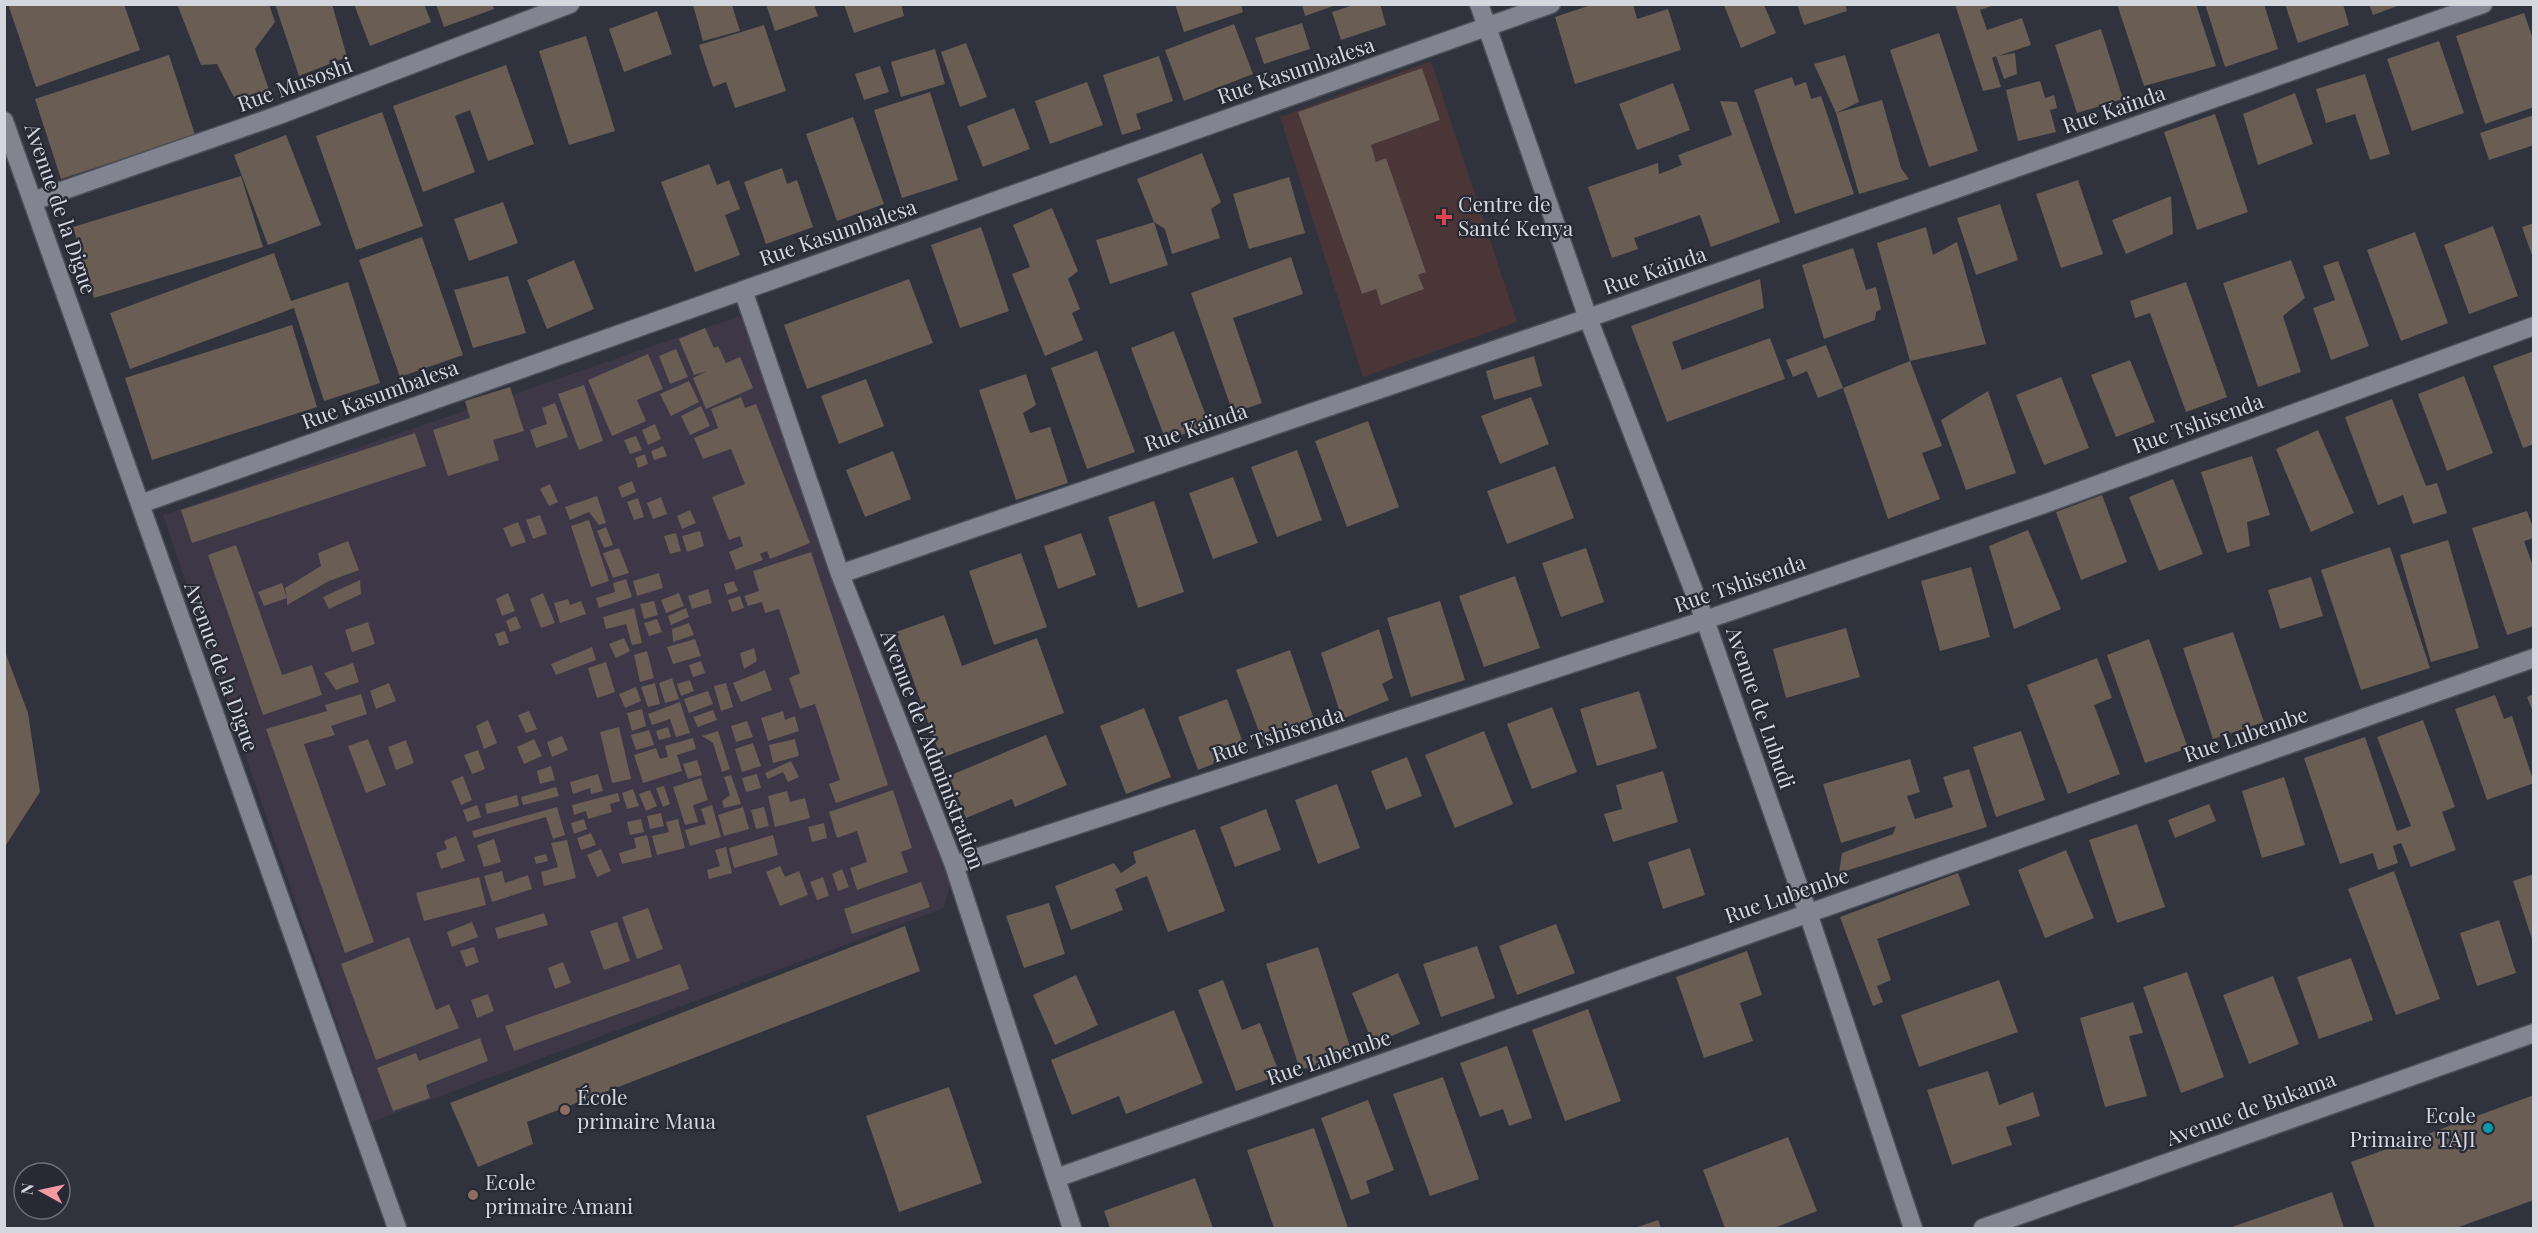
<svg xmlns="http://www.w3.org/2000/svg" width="2538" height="1233" font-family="'Playfair Display',serif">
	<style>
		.commercial { fill: #3e3748 }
		.medical { fill: #4a3537; fill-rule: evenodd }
		.building { fill: #695d54 }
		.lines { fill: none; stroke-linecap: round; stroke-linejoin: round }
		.minor-casing { stroke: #4d4f59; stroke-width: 21 }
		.minor { stroke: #828492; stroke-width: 18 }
		.health-dot { fill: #e0444e; stroke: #272934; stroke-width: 2 }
		.education-dot { fill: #8d6e63; stroke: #272934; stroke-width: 2 }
		.culture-dot { fill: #0f9aa8; stroke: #272934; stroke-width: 2 }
		.labels { text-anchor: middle; stroke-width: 4.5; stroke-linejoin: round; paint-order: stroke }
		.street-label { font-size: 21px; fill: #d5d7df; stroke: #272934 }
		.poi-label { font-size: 21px; fill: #d5d7df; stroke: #272934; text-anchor: start }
	</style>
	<rect width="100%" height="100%" fill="#30333e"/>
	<!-- commercial -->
	<path class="commercial" d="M740,316L954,865L944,908L371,1122L163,515Z"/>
	<!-- medical -->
	<path class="medical" d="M1431,61L1517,322L1363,377L1280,117ZM1422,68L1440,120L1371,145L1376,162L1386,158L1426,272L1418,275L1423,289L1382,304L1376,289L1362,294L1298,112Z"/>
	<!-- building -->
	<path class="building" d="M8,4H124L140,50L36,87Z
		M177,4H269L275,22L255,49L269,90L236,101L217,64L201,65Z
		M275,4H332L347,57L299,76Z
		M354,4H424L431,22L370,46Z
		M436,4H492L494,9L444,27Z
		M766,4H814L818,16L775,31Z
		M844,4H901L904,16L854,33Z
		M1175,4H1241L1243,12L1184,32Z
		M1302,4H1336V5L1305,16Z
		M1357,4H1380L1386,25L1341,40L1332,12Z
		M1594,4H1633L1637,19L1668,9L1681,50L1575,84L1555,17Z
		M1797,4H1845L1847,11L1804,25Z
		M1955,4H1997L1980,10L1987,30L2022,18L2031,45L1998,56L2015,53L2017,74L2004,79L1996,56L1992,58L2001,87L1983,91Z
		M2117,4H2196L2216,66L2144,86Z
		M2205,4H2264L2278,49L2225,67Z
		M2285,4H2343L2349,25L2298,43Z
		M2369,4H2400V5L2373,15Z
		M693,5H732L740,31L703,41Z
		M1724,5H1764L1776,33L1741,48Z
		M657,11L672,54L624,72L609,29Z
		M2524,13L2534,42V107L2485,124L2456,36Z
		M1302,23L1310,49L1264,64L1255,38Z
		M1234,24L1253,74L1184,101L1165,50Z
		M764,25L786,91L735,108L726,82L713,87L699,45Z
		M2101,29L2123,99L2077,113L2055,45Z
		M1939,33L1978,151L1929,167L1890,50Z
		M586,36L615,131L569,145L539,51Z
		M2439,41L2464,113L2412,131L2387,59Z
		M966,43L987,97L960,107L941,52Z
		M935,49L945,84L901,97L891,62Z
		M169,55L195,135L61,179L35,99Z
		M1845,55L1859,102L1836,113L1814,64Z
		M1159,56L1173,101L1136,114L1141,129L1122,135L1103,75Z
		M506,65L534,144L488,161L470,110L455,116L475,172L423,192L393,106Z
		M880,66L889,92L864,100L855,74Z
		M1422,68L1440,120L1371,145L1376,162L1386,158L1426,272L1418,275L1424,289L1381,305L1376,289L1362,294L1298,112Z
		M2365,74L2390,154L2370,160L2355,114L2326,123L2316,89Z
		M1792,77L1795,86L1806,82L1811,99L1821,96L1854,194L1795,214L1754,90Z
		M2040,81L2045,98L2054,95L2057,108L2050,110L2056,132L2018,141L2006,90Z
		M1087,82L1103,125L1050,144L1035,101Z
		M1673,83L1690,130L1637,150L1619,104Z
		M930,92L958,180L902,198L874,110Z
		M2295,93L2313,144L2258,165L2243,114Z
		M1882,100L1901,168L1909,179L1859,194L1836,113Z
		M1720,101L1737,102L1780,222L1711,247L1700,215L1634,238L1638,249L1612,258L1588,187L1658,163L1659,174L1682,165L1678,155L1732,135Z
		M1014,108L1030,149L983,167L967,126Z
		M382,112L423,226L356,250L316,136Z
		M2215,114L2248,212L2197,230L2164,132Z
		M2534,115V145L2489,160L2480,133Z
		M853,117L884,204L837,221L806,134Z
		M286,135L321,225L268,245L234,155Z
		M1202,153L1221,202L1211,209L1220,238L1172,254L1165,229L1154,222L1137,179Z
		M709,164L717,185L729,180L740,209L725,215L740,255L695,272L661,182Z
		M782,168L787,184L797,180L813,227L766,244L744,182Z
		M241,176L263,247L94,298L73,227Z
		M1289,177L1305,233L1249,249L1233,194Z
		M2078,180L2103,254L2061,268L2036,194Z
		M2171,196L2173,234L2126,254L2112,220Z
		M503,202L518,243L469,261L454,219Z
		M2000,204L2018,260L1976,275L1957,218Z
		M1052,208L1078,271L1068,279L1080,309L1072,313L1083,340L1045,356L1012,274L1030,267L1013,225Z
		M1154,222L1168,265L1110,284L1096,240Z
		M2534,223V258H2533L2522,227Z
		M2493,226L2518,296L2469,314L2444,245Z
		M981,227L1009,311L960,328L931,245Z
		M1926,227L1933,255L1957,242L1986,344L1910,361L1877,243Z
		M2415,232L2448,323L2401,341L2367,250Z
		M422,237L463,355L400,377L359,260Z
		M1853,248L1866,290L1876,287L1881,309L1876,312L1875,320L1824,339L1802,265Z
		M274,253L291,301L348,282L380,383L324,401L294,308L130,369L110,313Z
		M1291,257L1303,294L1233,318L1262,403L1233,413L1191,293Z
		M574,260L594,309L547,329L527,280Z
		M2291,260L2305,298L2283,316L2301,372L2258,387L2223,283Z
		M2338,261L2369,346L2331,360L2313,308L2335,300L2323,266Z
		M508,276L526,333L473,348L454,290Z
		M909,279L933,343L807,389L784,325Z
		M1760,279L1764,308L1672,342L1682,370L1770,338L1785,379L1667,422L1631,326Z
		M2186,282L2227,397L2186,412L2150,313L2135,318L2130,301Z
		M292,325L317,407L152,460L125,378Z
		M705,328L714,348L718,346L726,363L740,357L753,388L706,409L693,378L707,371L694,375L679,339Z
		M1174,331L1209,424L1166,441L1131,348Z
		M1826,345L1843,388L1818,398L1807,371L1793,377L1786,360Z
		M676,349L688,377L670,384L659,356Z
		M1097,351L1135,452L1087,469L1051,368Z
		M2534,351V444L2523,448L2493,366Z
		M648,354L663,389L637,400L646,421L612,436L588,380Z
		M1534,356L1542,386L1494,400L1486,371Z
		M2130,360L2155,422L2116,437L2091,375Z
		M1910,361L1942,446L1922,453L1940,499L1888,519L1843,388Z
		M1026,374L1036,405L1023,413L1030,433L1050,427L1068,483L1016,500L979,390Z
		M2464,376L2493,453L2447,471L2418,394Z
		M2061,377L2089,448L2044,465L2016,395Z
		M866,379L884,426L839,444L821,396Z
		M689,381L699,402L671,416L660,394Z
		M584,385L603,441L579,450L558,394Z
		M510,387L524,431L493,440L499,460L448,476L433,430L470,418L465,401Z
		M1988,391L2016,473L1966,490L1941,420Z
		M741,397L745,408L756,404L810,543L770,559L767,551L760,554L763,560L736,570L729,552L743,546L740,536L729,540L712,497L745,484L731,449L703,459L694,438L718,428L711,409Z
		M1531,397L1549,444L1500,464L1481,416Z
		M2392,399L2426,486L2437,483L2447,513L2413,524L2403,495L2378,505L2345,417Z
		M555,403L568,437L536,448L530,430L547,424L542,408Z
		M701,406L710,426L690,435L681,416Z
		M1368,421L1399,507L1347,527L1315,441Z
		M655,424L661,439L648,445L642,430Z
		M2318,430L2354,513L2311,532L2276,449Z
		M415,433L426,466L192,543L181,510Z
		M636,436L642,450L630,454L624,440Z
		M663,446L667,456L654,460L651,451Z
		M1297,450L1322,520L1277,537L1251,467Z
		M893,451L911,499L865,517L846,470Z
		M645,454L648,464L638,468L635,458Z
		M2252,456L2270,515L2247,522L2250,546L2227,553L2201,472Z
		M1555,466L1574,518L1507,544L1487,491Z
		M1233,477L1258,543L1213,559L1189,493Z
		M2173,479L2203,554L2159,571L2129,497Z
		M632,481L636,492L622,498L618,487Z
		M550,484L558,502L549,506L540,489Z
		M2102,495L2127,562L2081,580L2056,512Z
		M597,496L606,523L599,525L589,512L570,520L565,507Z
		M661,497L667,514L653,519L647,503Z
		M638,498L644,517L634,520L627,502Z
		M1154,501L1184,592L1138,608L1108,517Z
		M690,510L696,523L682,529L677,516Z
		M2527,511L2534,531V538L2524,541L2534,569V626L2507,635L2472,528Z
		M540,515L547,534L533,539L526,520Z
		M589,520L609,581L591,587L571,526Z
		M518,522L526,542L511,547L503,528Z
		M606,527L613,545L604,548L597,531Z
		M2028,530L2061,609L2014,629L1989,546Z
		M700,531L704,546L687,552L682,536Z
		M676,533L681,551L670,554L664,536Z
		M1081,533L1096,575L1058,589L1044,546Z
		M2448,540L2479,648L2431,662L2400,555Z
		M348,541L359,570L329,581L287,605V598L264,606L258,592L282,583L287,598L285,588L321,566L318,553Z
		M236,545L282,675L312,665L322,695L263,715L208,555Z
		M2390,547L2430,668L2361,690L2321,570Z
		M619,548L629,573L613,578L603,553Z
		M1586,548L1604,602L1561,617L1542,563Z
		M811,552L888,785L836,803L829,784L840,780L815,704L800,709L789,678L800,673L779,609L765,613L762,602L748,606L744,596L759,591L753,571Z
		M1021,553L1047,627L994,645L969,571Z
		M1971,567L1990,637L1940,651L1921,581Z
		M659,573L663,588L637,596L633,581Z
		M1515,576L1540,648L1484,667L1459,596Z
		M2311,577L2323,616L2280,629L2268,590Z
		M626,579L632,597L599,608L596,598L615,592L613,583Z
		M360,580L361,594L329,609L323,597Z
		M734,581L738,591L727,595L724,584Z
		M708,589L712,603L692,609L688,596Z
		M508,593L515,611L502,616L496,599Z
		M543,593L555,623L541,628L530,599Z
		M679,593L684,606L666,613L661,600Z
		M740,596L744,608L732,612L728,600Z
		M568,599L570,605L581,601L586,614L560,623L554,603Z
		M654,601L658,615L644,619L640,604Z
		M1440,601L1465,680L1411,697L1387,618Z
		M634,608L642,643L632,645L626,624L606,629L603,617Z
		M686,608L689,617L671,625L668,616Z
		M944,615L962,666L1037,638L1064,713L941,758L896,632Z
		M516,616L521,628L510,632L506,621Z
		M657,619L662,632L649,636L644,623Z
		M368,622L375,644L352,652L345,630Z
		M689,623L694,635L673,642L672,629Z
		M1846,628L1860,677L1786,698L1773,649Z
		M1379,629L1393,678L1382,684L1389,700L1342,719L1321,653Z
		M505,631L509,643L499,646L495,634Z
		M2233,632L2264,722L2213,739L2183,648Z
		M624,638L630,651L616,658L609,644Z
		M695,639L701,656L673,664L667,647Z
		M2149,639L2188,748L2145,763L2107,655Z
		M592,647L596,660L556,675L551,664Z
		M754,648L757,661L744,669L740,653Z
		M4,649L28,713L40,792L4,848Z
		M1290,650L1316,725L1264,745L1236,670Z
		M647,651L654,678L640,682L634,655Z
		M2097,658L2112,698L2094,705L2120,774L2068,794L2027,685Z
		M701,661L705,673L693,677L689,665Z
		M606,662L615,692L597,698L588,668Z
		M353,663L359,682L336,690L324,673Z
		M765,670L772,690L741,702L733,683Z
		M672,678L679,699L665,703L659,683Z
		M690,680L694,691L681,696L677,684Z
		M389,683L396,701L376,709L370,691Z
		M655,683L660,704L648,707L641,687Z
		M726,683L733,707L721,711L714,686Z
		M636,687L641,701L625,708L619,694Z
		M708,691L713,704L689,713L684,699Z
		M1639,691L1657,748L1597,766L1580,709Z
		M361,694L367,714L331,726L335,735L304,744L374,942L345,953L266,729L327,711L325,705Z
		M2534,694V712H2533L2527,697Z
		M2495,695L2504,719L2512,716L2534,783L2487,800L2455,709Z
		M1227,699L1246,751L1198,770L1178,717Z
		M680,702L690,733L676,737L670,719L652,725L648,714Z
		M1552,707L1577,772L1532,789L1507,724Z
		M1144,708L1171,777L1126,794L1100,726Z
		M642,709L646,726L632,731L627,713Z
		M713,710L717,720L698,727L693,717Z
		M529,711L537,729L526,733L518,715Z
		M783,711L785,720L795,716L799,731L768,741L761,718Z
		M488,720L497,743L484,749L476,726Z
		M2423,720L2455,807L2442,812L2456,850L2411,867L2401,843L2393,846L2398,863L2378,870L2373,853L2340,864L2304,758L2365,737L2397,831L2411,826L2377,737Z
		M747,721L753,737L736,742L731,726Z
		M619,727L631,779L612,783L600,732Z
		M668,727L671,737L659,740L656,731Z
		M649,730L654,745L636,750L631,735Z
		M718,731L730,769L722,772L713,743L702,736Z
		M1484,731L1513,804L1455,828L1425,755Z
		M2021,731L2045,800L1996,817L1973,747Z
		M1046,735L1067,785L1015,807L1012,799L966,818L949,776Z
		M562,736L568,750L552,757L547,742Z
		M693,738L696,749L677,755L682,771L643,783L634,755L656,748L660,759L668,757L665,746Z
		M368,739L386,785L366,793L348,746Z
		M534,739L542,756L524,764L517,747Z
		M795,739L799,756L773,763L769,745Z
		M406,740L414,763L396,770L388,747Z
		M753,743L761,766L742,772L735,749Z
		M478,750L485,769L472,774L464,755Z
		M1407,757L1422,796L1386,810L1371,771Z
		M1910,759L1920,792L1907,796L1915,819L1953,807L1943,777L1969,769L1987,827L1839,873L1842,853L1893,834L1896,826L1841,843L1823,784Z
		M697,760L702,775L688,779L683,764Z
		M791,761L799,777L788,782L783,772L768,779L765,773Z
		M551,766L555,780L540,784L537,771Z
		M1663,771L1678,822L1613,842L1604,814L1622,809L1616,785Z
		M598,774L603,791L591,794L590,788L573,794L570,782Z
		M757,774L761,788L746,792L742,778Z
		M731,775L741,804L724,808L722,801L730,795L724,777Z
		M463,776L472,800L461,805L451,781Z
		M2284,777L2305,845L2262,858L2242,791Z
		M701,778L708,800L693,805L698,822L685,825L673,787Z
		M1337,784L1360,848L1318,864L1295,800Z
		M664,786L670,804L663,807L656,788Z
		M556,787L559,796L523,805L521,797Z
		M633,789L639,806L627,809L622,793Z
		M650,790L657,806L646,811L639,794Z
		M893,790L912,848L901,852L908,872L857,890L850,868L867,862L857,831L837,838L829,812Z
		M787,791L790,802L805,798L810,818L775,827L768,796Z
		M618,793L620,801L610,804L612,812L588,819L586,811L574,815L572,805Z
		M517,795L519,806L487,814L485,804Z
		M2209,804L2216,821L2175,838L2168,820Z
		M477,805L481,817L467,822L463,810Z
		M712,805L721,837L690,846L685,830L706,824L701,809Z
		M557,807L565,835L553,839L546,817L474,838L472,831Z
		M743,807L749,829L724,836L718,815Z
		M764,807L769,826L756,829L751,810Z
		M1266,809L1281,850L1235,867L1220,827Z
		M661,813L664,826L650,829L647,816Z
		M584,819L587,829L574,834L571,823Z
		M641,819L644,832L630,835L627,822Z
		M678,819L685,848L657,855L652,836L669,832L666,822Z
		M824,823L827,838L812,842L808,827Z
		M2137,824L2165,907L2117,923L2089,840Z
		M1195,829L1225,911L1168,932L1147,876L1115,889L1123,910L1071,930L1055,886L1114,863L1121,873L1136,863L1133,852Z
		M591,833L596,845L581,850L577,838Z
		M647,835L652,857L622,864L619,853L636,848L634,838Z
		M773,835L778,855L734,868L729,848Z
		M456,836L465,861L441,869L436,853L447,849L444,841Z
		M494,839L501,862L484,867L477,845Z
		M567,840L576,878L544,886L541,872L558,867L551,843Z
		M726,847L732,873L709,879L707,870L720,866L715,850Z
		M1690,848L1705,895L1663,909L1648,862Z
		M601,849L611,871L597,877L587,855Z
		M2066,850L2094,918L2045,938L2018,870Z
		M546,854L548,861L536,864L534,857Z
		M780,866L785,877L799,871L808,895L780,906L766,872Z
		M842,869L849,887L838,891L832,874Z
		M502,871L505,883L528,875L532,889L492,902L484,876Z
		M2394,871L2440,999L2396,1015L2348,889Z
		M1958,873L1970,905L1877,939L1891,980L1877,986L1883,1002L1873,1006L1840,917Z
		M2534,874V941L2533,942L2513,881Z
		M479,877L486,905L424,921L416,893Z
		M823,877L829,896L817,900L810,882Z
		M921,882L930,907L852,934L844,909Z
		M1049,903L1065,954L1024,968L1006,916Z
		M648,908L663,949L637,959L622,917Z
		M544,913L548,925L498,939L495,928Z
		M2499,920L2516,973L2477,986L2460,933Z
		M472,922L478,937L452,947L447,932Z
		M617,922L630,961L604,970L590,931Z
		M1556,924L1575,973L1517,995L1499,946Z
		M905,926L920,971L527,1122L533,1144L478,1167L450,1103Z
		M409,937L436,1010L449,1004L459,1028L376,1060L341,964Z
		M1477,946L1495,998L1441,1017L1423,964Z
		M474,947L479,962L466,967L460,951Z
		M1318,947L1352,1053L1300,1070L1266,964Z
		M1747,951L1762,995L1740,1003L1753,1041L1704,1058L1676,977Z
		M2351,958L2373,1020L2319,1039L2297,977Z
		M563,962L571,983L555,989L548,968Z
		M680,964L689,989L514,1051L505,1026Z
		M2187,972L2224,1077L2181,1093L2143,987Z
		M1398,973L1420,1024L1373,1044L1352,993Z
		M1076,975L1098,1025L1055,1045L1033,995Z
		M2273,976L2299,1044L2249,1064L2223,995Z
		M1223,980L1242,1030L1260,1023L1280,1075L1236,1091L1198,990Z
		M1999,980L2018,1032L1919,1067L1901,1015Z
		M488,994L494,1011L477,1018L471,1000Z
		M2133,1002L2143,1033L2129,1036L2147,1096L2105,1107L2080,1018Z
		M1588,1009L1621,1101L1565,1121L1532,1030Z
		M1174,1010L1203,1083L1126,1114L1119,1096L1072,1115L1051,1060Z
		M480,1038L488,1061L426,1085L430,1098L393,1111L377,1068L416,1053L419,1061Z
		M1507,1046L1532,1118L1509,1126L1503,1109L1480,1117L1460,1063Z
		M1988,1071L1999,1105L2033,1092L2040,1116L2006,1127L2012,1145L1952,1165L1927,1090Z
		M1443,1077L1479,1179L1430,1196L1393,1094Z
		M949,1087L982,1183L899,1212L866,1116Z
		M2534,1095V1200L2456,1228H2375L2351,1162Z
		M1368,1100L1394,1170L1366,1181L1370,1193L1351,1200L1321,1118Z
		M1314,1128L1348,1228H1274L1247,1150Z
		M1788,1137L1817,1211L1774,1228H1725L1703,1170Z
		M1195,1178L1213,1228H1110L1104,1211Z
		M2332,1192L2344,1228H2229Z
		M1658,1220L1661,1228H1635Z"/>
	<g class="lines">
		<!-- minor casing -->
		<g class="minor-casing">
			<path id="minor" d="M1479,4L1588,318L1705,620L1808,913L1913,1228
				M4,121L397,1228
				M33,201L279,115L570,4
				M743,290L840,574L954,865L1072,1228
				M140,504L1551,4
				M840,574L1588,318L2483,4
				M954,865L1705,620L2047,503L2534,326
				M1056,1178L2534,658
				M1983,1228L2534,1033"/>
		</g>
		<!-- minor -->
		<use href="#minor" class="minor"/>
	</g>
	<!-- markers -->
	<path class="health-dot" d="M1441 208h6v6h6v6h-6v6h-6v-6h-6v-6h6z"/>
	<g class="education-dot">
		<circle cx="565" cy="1110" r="6"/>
		<circle cx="473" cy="1195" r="6"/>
	</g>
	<circle class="culture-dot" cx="2488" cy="1128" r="6"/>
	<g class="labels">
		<!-- street labels -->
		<g class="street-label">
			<text transform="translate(1296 71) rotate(-19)" y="7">Rue Kasumbalesa</text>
			<text transform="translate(295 85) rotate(-20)" y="7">Rue Musoshi</text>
			<text transform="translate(2114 110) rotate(-19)" y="7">Rue Kaïnda</text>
			<text transform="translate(60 209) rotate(71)" y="7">Avenue de la Digue</text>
			<text transform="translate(838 233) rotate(-19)" y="7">Rue Kasumbalesa</text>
			<text transform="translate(1655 271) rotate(-19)" y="7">Rue Kaïnda</text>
			<text transform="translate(380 395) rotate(-20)" y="7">Rue Kasumbalesa</text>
			<text transform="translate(2198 424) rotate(-20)" y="7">Rue Tshisenda</text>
			<text transform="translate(1196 428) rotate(-19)" y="7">Rue Kaïnda</text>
			<text transform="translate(1740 584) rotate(-19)" y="7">Rue Tshisenda</text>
			<text transform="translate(221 667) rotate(70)" y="7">Avenue de la Digue</text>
			<text transform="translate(1760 708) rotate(71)" y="7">Avenue de Lubudi</text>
			<text transform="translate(1278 735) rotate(-18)" y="7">Rue Tshisenda</text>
			<text transform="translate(2246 735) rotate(-19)" y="7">Rue Lubembe</text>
			<text transform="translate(932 750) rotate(69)" y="7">Avenue de l'Administration</text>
			<text transform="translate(1787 896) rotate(-19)" y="7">Rue Lubembe</text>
			<text transform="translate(1329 1058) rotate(-19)" y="7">Rue Lubembe</text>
			<text transform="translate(2251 1109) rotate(-20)" y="7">Avenue de Bukama</text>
		</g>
		<!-- poi labels -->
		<g class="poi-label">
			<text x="1458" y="212">Centre de<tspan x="1458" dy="24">Santé Kenya</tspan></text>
			<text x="577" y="1105">École<tspan x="577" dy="24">primaire Maua</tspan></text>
			<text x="2476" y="1123" text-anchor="end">Ecole<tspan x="2476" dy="24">Primaire TAJI</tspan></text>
			<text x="485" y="1190">Ecole<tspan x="485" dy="24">primaire Amani</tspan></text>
		</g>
	</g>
	<!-- border -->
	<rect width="2538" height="1233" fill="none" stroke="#d5d7df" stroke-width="12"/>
	<!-- north arrow -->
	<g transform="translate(42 1191) rotate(278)"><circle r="28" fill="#272934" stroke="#6d6f78" stroke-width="1.5"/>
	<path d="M0-4.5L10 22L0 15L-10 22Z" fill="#f49aa5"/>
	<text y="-9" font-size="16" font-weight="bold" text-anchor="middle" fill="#d5d7df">N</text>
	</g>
</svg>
